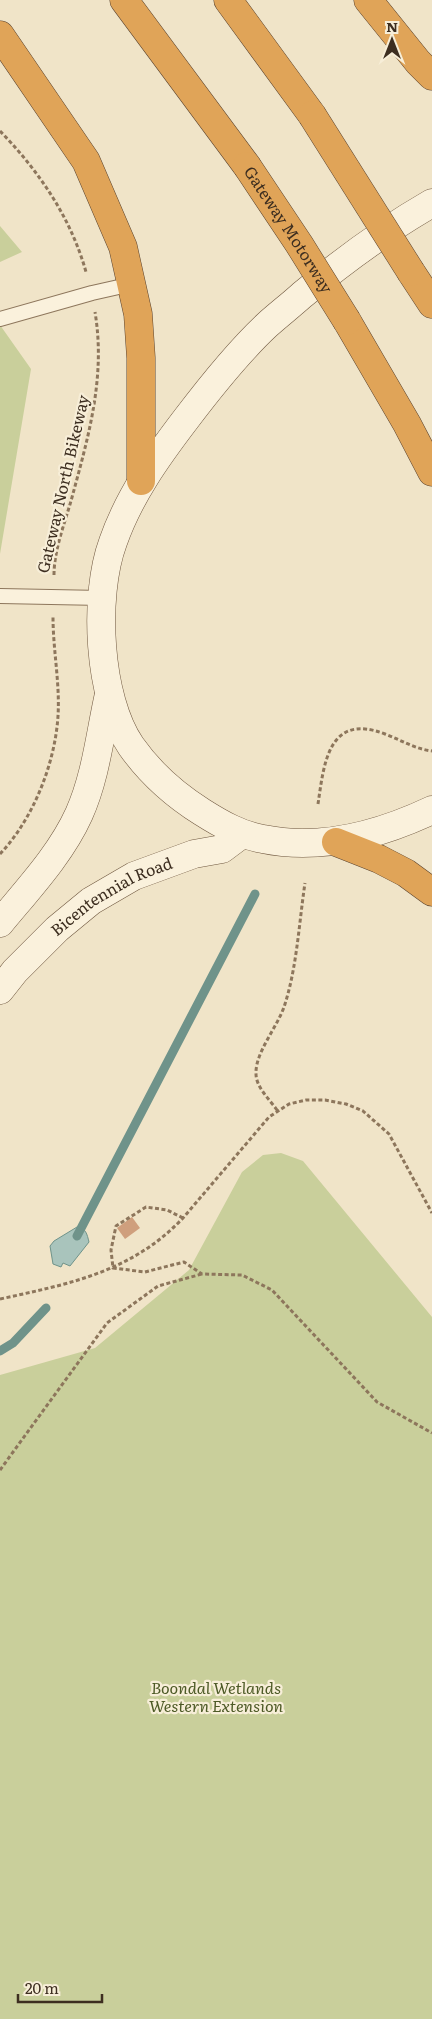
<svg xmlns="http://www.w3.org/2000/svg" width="432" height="2019" font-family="Literata,serif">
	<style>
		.green { fill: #c9cf9b }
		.water { fill: #a9c4bc; stroke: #6f938a }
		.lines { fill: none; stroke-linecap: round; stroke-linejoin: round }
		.stream { stroke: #6f938a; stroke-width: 9 }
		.building { fill: #cf9f7d }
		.lane-casing { stroke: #8d765c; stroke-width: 16 }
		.secondary-casing { stroke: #6f573f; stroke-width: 29 }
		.highway-casing { stroke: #5b4430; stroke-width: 29 }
		.path { stroke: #8d765c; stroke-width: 3; stroke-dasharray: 4 2.5; stroke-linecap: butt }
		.lane { stroke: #faf1dc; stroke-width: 14 }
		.secondary { stroke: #faf1dc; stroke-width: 28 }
		.highway { stroke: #e0a458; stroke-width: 28 }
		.highway-bridge-casing { stroke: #5b4430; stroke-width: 29; stroke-linecap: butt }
		.highway-bridge { stroke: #e0a458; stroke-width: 28 }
		.labels { text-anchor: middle; stroke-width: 4.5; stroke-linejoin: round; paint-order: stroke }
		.street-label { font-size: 16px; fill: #3d2e20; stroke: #f7eed8 }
		.park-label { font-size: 16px; font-style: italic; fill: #4d5a26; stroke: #f7eed8 }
	</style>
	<rect width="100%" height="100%" fill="#f0e4c8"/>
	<!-- green -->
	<path class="green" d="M0,226L22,252L0,262Z
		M0,325L31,369L0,554Z
		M281,1153L303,1161L432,1317V2019H0V1375L95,1348L189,1270L242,1172L263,1155Z"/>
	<!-- water -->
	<path class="water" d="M77,1227C86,1228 87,1234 89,1242L70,1266L63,1263L61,1267L53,1264L50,1246L54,1241Z"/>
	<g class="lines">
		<!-- stream -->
		<path class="stream" d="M77,1236L255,894
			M0,1351L13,1343L46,1308"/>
	</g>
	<!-- building -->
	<path class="building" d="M132,1217L140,1228L125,1239L117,1228Z"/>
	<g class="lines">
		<!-- lane casing -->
		<g class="lane-casing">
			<path id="lane" d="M0,319L92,293L132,284
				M0,596L102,598"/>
		</g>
		<!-- secondary casing -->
		<g class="secondary-casing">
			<g id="secondary">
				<path d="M432,203C385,230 344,260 302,295C291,305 278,315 267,325C237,353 211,386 186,419C157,457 129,496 113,542C93,596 98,698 131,746C150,773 175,795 202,812C221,824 240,835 263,839C321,851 379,835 432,810"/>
				<path d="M0,923C28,889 61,854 79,814C96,776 100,734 109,694"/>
				<path id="s1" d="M0,990L15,971L57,929L91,901L134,876L194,854L222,849L242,834"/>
			</g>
		</g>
		<!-- highway casing -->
		<g class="highway-casing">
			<path id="highway" d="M124,0L247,166
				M228,0L312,115
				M368,0L418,62L432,76
				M0,35L86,161L123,247L138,314L141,358V481
				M411,272L432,304
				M347,321L407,424L432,472
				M336,842L379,859L406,873L432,892"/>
		</g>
		<!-- path -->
		<path class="path" d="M0,131C39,171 71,218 86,272
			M54,575C54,551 64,525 71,501C88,438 106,378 95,312
			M318,804C324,764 328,712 385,734C401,740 415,749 432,751
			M0,854C33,819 55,764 58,716C60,683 53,650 53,617
			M277,1110C270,1100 256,1087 256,1074C255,1052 278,1027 285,1004C297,966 299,923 305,883
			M183,1218L167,1210L146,1207L116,1226L111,1250L113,1268L145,1272L184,1262L202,1274L242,1275L272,1290L377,1402L432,1433
			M0,1299C69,1284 132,1272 183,1218L269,1117L289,1104L306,1100H325L346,1104L363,1111L389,1134L432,1213
			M0,1470L107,1323L158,1286L202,1274"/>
		<!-- lane -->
		<use href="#lane" class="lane"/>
		<!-- secondary -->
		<use href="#secondary" class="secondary"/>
		<!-- highway -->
		<use href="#highway" class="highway"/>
		<!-- highway-bridge casing -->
		<g class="highway-bridge-casing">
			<g id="highway-bridge">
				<path d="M312,115L411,272"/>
				<path id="s2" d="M247,166L299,244L347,321"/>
			</g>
		</g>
		<!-- highway-bridge -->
		<use href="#highway-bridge" class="highway-bridge"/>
	</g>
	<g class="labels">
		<!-- street labels -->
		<g class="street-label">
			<text dy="6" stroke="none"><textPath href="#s2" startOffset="76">Gateway Motorway</textPath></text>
			<text transform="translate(63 484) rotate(-77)" y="6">Gateway North Bikeway</text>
			<text dy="6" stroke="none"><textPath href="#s1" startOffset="148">Bicentennial Road</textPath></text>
		</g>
		<!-- park labels -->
		<g class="park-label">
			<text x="216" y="1694">Boondal Wetlands<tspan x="216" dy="18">Western Extension</tspan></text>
		</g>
	</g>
	<!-- north arrow -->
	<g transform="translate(392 40)" stroke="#f7eed8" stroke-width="4" paint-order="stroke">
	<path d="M0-4L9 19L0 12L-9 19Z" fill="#3d2e20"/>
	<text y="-8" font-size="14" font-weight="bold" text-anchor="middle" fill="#3d2e20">N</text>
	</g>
	<!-- scale -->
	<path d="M18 1994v8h84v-8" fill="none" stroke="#3d2e20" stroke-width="2.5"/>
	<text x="25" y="1994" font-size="15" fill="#3d2e20" stroke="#f7eed8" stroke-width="4" paint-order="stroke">20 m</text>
</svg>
